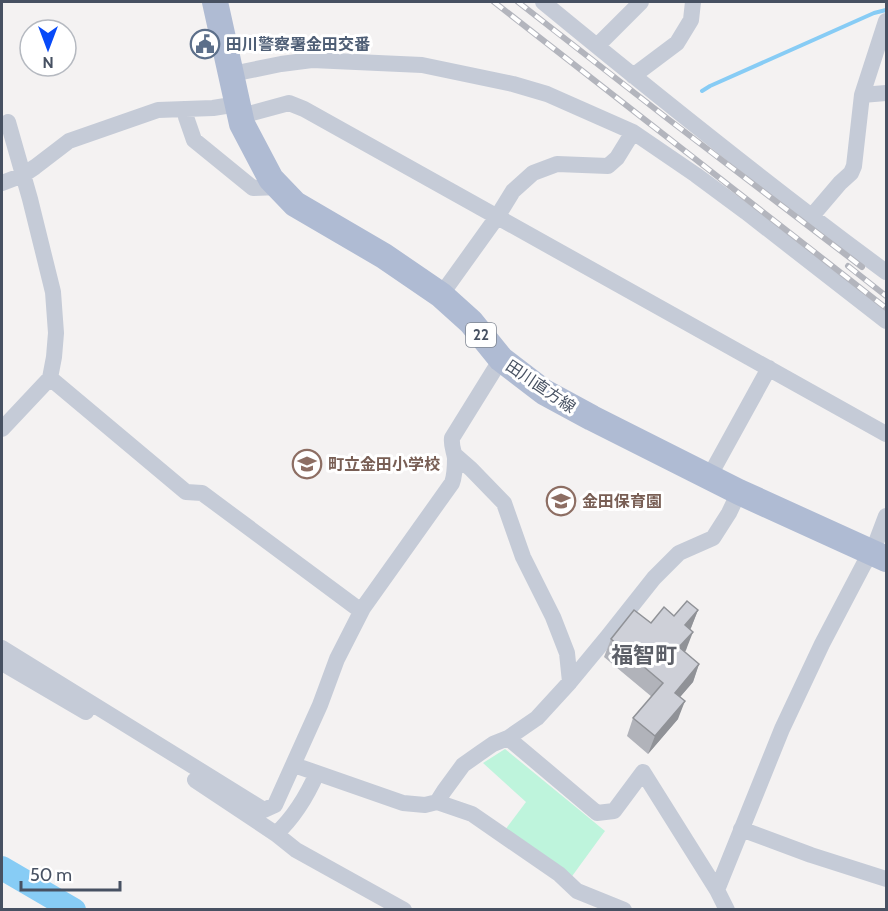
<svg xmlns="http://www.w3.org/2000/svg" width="888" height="911" font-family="Cabin,'Noto Sans JP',sans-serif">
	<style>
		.green { fill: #bef4dc }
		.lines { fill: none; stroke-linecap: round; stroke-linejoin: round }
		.stream { stroke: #87ccf5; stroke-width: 4 }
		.river { stroke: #87ccf5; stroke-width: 24 }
		.street { stroke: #c5cbd7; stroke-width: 16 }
		.primary { stroke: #afbbd3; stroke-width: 26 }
		.rail-casing { stroke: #b3b5bd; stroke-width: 6 }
		.rail { stroke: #fff; stroke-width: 4; stroke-dasharray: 11; stroke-linecap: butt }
		.wall { fill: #b1b3ba }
		.shaded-wall { fill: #909297 }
		.building { fill: #ced0d8; stroke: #909297; stroke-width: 1.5 }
		.labels { text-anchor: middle; stroke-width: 6; stroke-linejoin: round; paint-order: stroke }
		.shield { fill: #fff; stroke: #7e8591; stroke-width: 1.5 }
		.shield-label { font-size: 15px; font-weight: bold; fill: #475162 }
		.service-label { font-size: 16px; font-weight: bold; fill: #4e5e75; stroke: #fff; text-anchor: start }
		.street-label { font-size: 16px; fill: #475162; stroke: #fff }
		.education-label { font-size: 16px; font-weight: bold; fill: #785e54; stroke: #fff; text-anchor: start }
		.district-label { font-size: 22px; font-weight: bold; fill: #5d6068; stroke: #fff }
	</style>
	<rect width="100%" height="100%" fill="#f4f2f2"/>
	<!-- green -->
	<path class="green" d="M505,749L605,831L570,879L505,830L526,802L483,763Z"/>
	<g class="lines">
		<!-- stream -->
		<path class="stream" d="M702,91L710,86L874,13L886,10"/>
		<!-- river -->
		<path class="river" d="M2,868L74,910"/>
		<!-- street -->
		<path class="street" d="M543,2C655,94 769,186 886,272
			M597,46L641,2
			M232,74L281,64L312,60L422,65L513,84L547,94L633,132L696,175L746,212L886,321
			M633,76L677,43L691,20L693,2
			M862,95L886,93
			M185,109L186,117L194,140L253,188L279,187
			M241,116L289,103L304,109L886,434
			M2,183L23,175L35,167L69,141L158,110L213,108L238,104
			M811,217L840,183L851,173L854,166L862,95L886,21
			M441,295L497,217L513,191L533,173L557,164L608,166L617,158L633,132
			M50,378L186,492L202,493L361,611
			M2,429L50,378L54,357L56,333L53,292L30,199L8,122
			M455,455L471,469L504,503L523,557L553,617L567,653L570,682
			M709,477L769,368
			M2,648L264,810L275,805L320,705L337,659L363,608L452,483C455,475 455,466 455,458C454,451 451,446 452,438L501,359
			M2,663L86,712
			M508,738L597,813L614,811L643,772L717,890L727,910
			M294,765L403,803L425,805L437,802L472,814L559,874L577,891L624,910
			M195,780L276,834L296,850L404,910
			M437,802L444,791L463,765L480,753L493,744L508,738L537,718L570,682L608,636L654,578L679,553L713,538L729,513L739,492
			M741,829L811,855L886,879
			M276,834C294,817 307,796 317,773
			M717,890L782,729L822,644L864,564L872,553L886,516"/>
		<!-- primary -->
		<path class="primary" d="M215,2L242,124L271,179L295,204L384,256L441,295L471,322L501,359L544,392L592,418L739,492L886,559"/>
		<!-- rail casing -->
		<g class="rail-casing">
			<path id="rail" d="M494,2L886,308
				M518,2L668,119L862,267
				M848,266L886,296"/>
		</g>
		<!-- rail -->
		<use href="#rail" class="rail"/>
	</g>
	<!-- wall -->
	<path class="wall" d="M698,610L690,630L686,650L685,652L699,664L693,682L680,697L678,719L648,754L627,736L633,718L652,697L604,657L611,639L651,623Z"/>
	<!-- shaded-wall -->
	<path class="shaded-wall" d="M698,610L691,628L679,643L685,625Z
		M693,632L686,650L673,665L679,647Z
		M699,664L693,682L668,711L675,693Z
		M685,701L678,719L648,754L655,736Z"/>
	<!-- building -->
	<path class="building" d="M687,601L698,610L685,625L693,632L679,647L699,664L675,693L685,701L655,736L633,718L663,683L611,639L634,610L651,623L664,607L674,616Z"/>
	<!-- icons -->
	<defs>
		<g id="civic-ring" transform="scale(1.5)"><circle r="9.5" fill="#fff" stroke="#5c6f8a" stroke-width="1.5"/><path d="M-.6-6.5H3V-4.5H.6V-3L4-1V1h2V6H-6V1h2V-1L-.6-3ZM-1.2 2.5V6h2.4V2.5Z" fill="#5c6f8a"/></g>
		<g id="school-ring" transform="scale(1.5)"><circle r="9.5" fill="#fff" stroke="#8d6e63" stroke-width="1.5"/><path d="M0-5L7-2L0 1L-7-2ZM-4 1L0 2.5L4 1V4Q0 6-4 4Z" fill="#8d6e63"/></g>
	</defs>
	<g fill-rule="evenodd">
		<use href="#civic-ring" x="205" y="44"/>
		<use href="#school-ring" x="307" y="464"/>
		<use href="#school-ring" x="561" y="501"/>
	</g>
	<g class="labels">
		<!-- shield labels -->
		<rect class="shield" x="466" y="323" width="30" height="24" rx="4.5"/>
		<g class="shield-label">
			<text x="481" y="340">22</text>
		</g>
		<!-- service labels -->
		<g class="service-label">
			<text x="226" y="50">田川警察署金田交番</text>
		</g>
		<!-- street labels -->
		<g class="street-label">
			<text transform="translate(541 386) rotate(34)" y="6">田川直方線</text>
		</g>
		<!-- education labels -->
		<g class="education-label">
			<text x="328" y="470">町立金田小学校</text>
			<text x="582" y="507">金田保育園</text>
		</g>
		<!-- district labels -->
		<g class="district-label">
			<text x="644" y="663">福智町</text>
		</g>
	</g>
	<!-- border -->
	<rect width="888" height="911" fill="none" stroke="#475162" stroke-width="6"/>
	<!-- north arrow -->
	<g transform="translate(48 48) rotate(180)"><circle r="28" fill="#ffffff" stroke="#b5b9c0" stroke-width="1.5"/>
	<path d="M0-4.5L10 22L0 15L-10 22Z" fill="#084af8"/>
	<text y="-9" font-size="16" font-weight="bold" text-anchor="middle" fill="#475162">N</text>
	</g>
	<!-- scale -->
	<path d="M21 881v9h99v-9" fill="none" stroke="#475162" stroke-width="3"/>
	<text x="30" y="881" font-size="18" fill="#475162" stroke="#ffffff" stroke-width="4.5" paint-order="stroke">50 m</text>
</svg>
